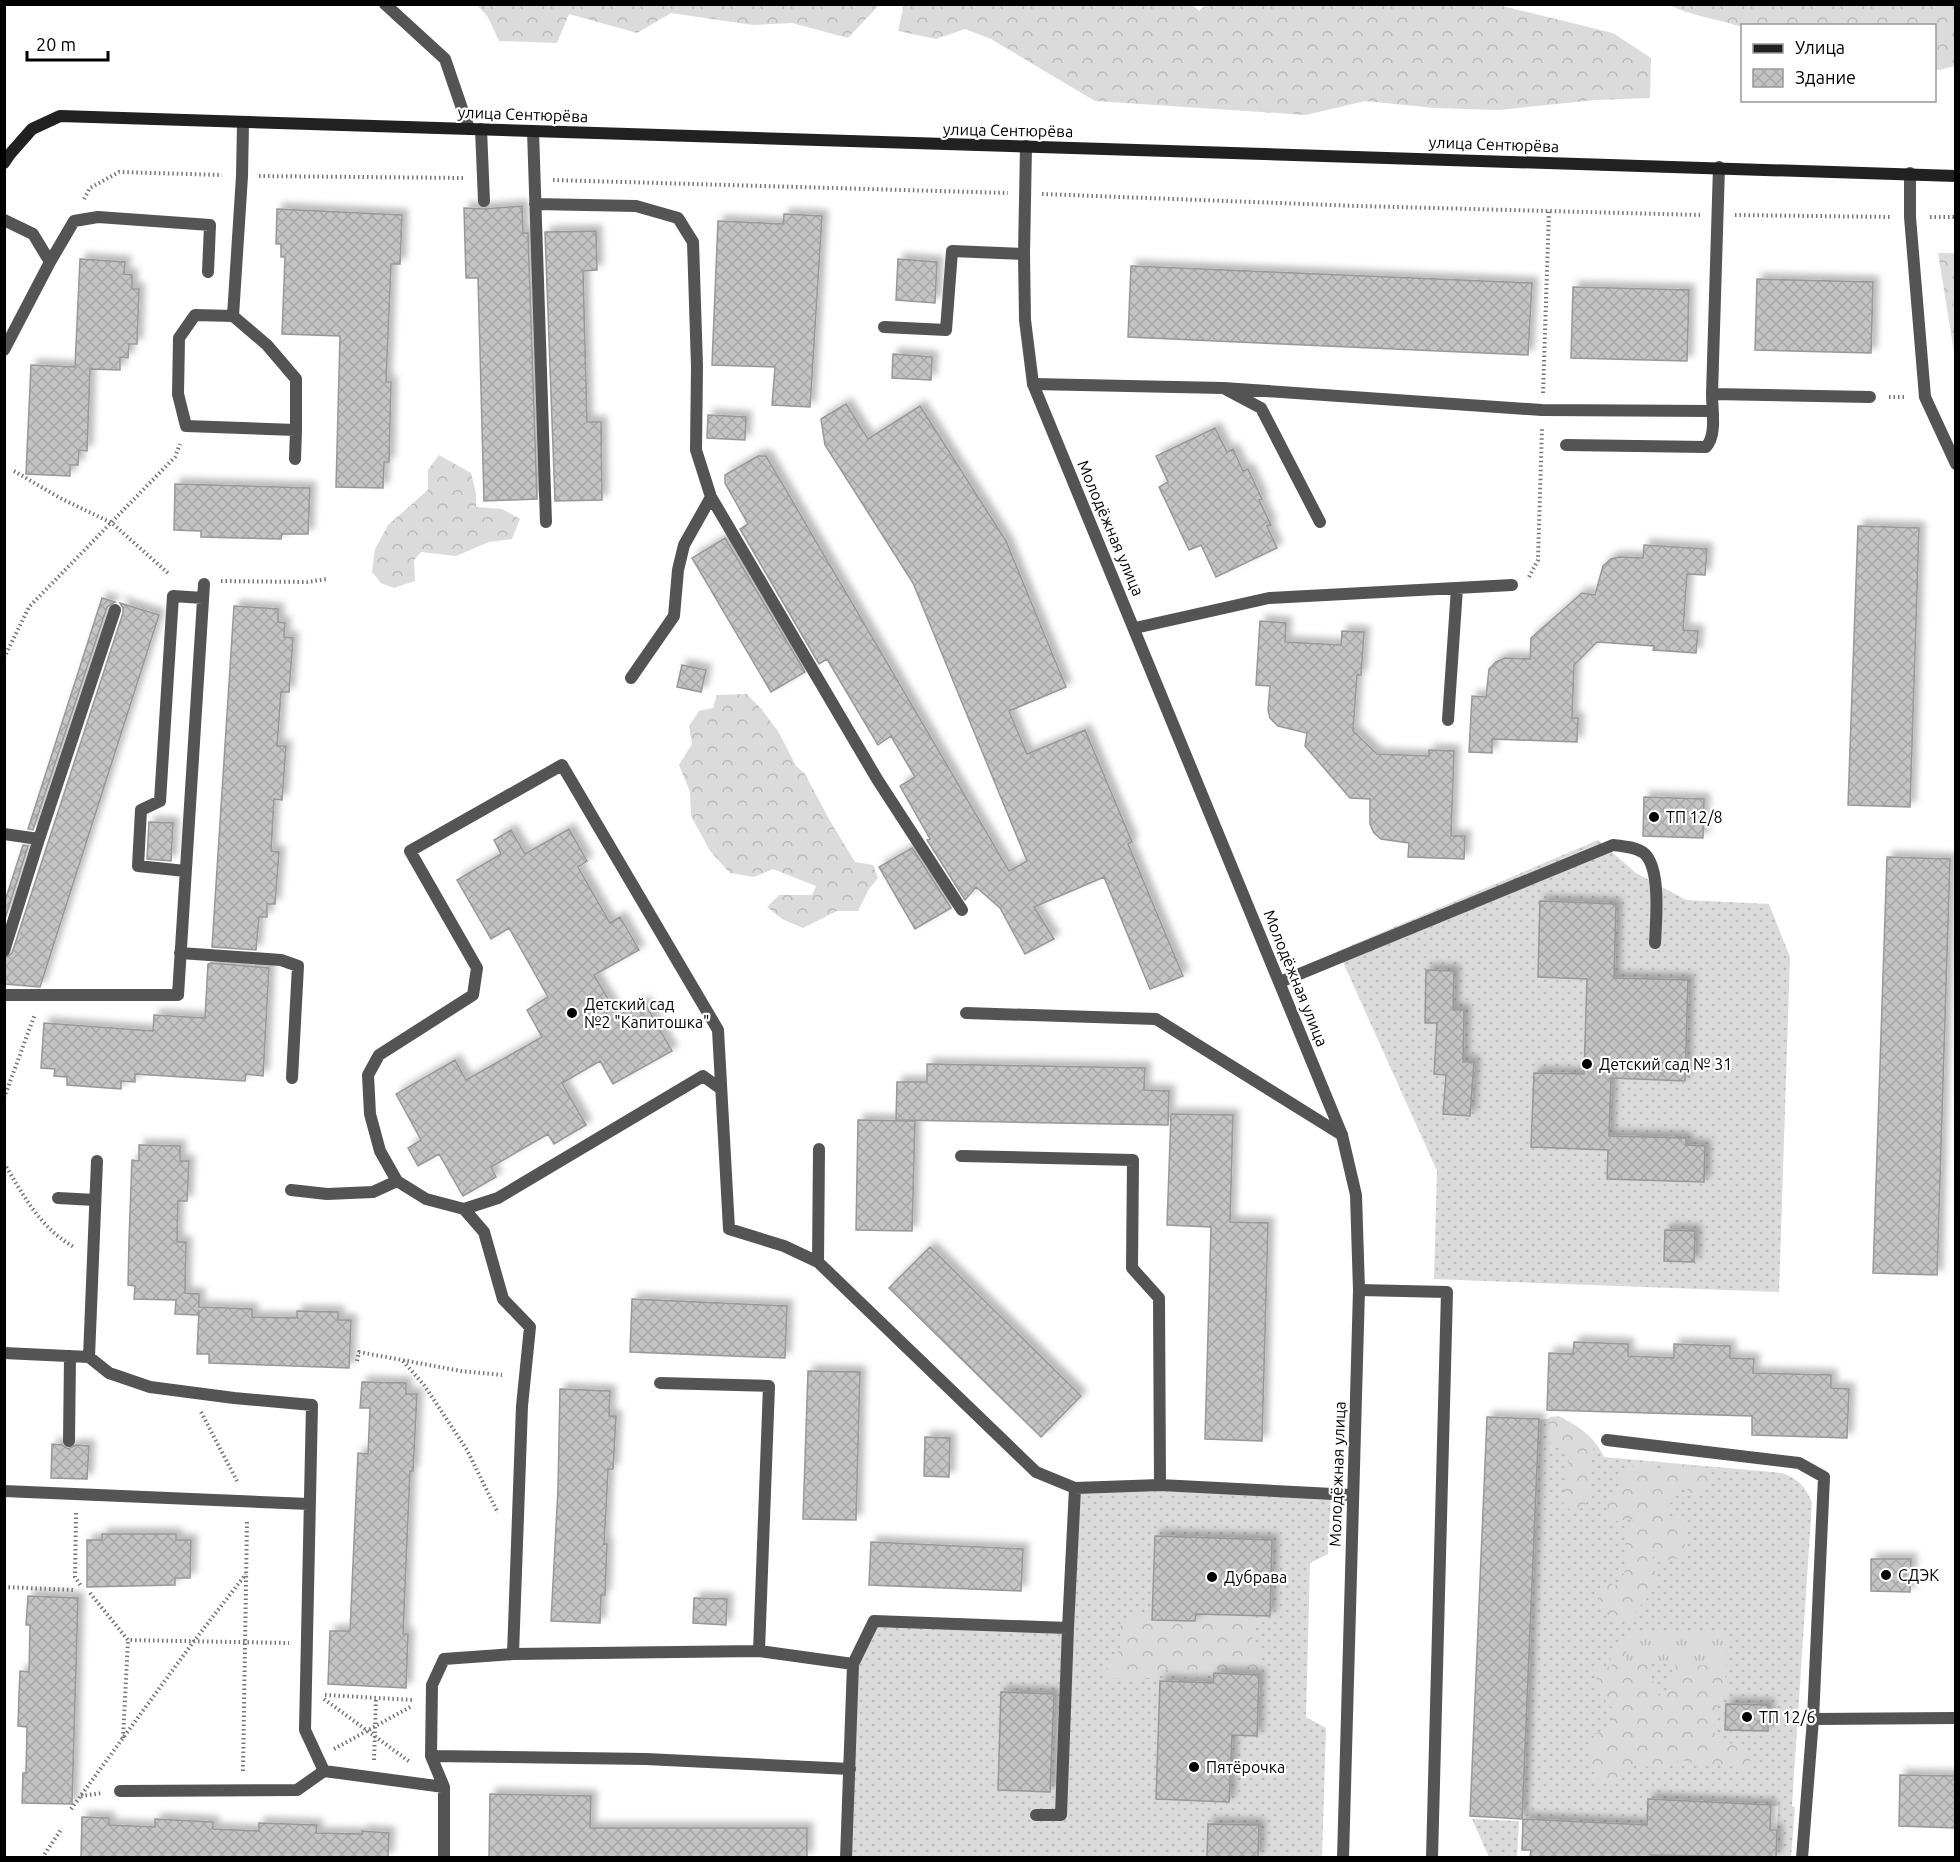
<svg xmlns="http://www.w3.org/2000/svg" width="1960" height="1862" font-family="Ubuntu,sans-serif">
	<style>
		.grass { fill: url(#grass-dots) }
		.forest { fill: url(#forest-crowns) }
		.park { fill: url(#park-tufts) }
		.building { fill: url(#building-cross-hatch); stroke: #989898; stroke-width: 1.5; filter: url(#shadow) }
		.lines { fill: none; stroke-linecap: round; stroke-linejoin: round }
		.path { stroke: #767676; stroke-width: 4; stroke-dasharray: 1.5 3; stroke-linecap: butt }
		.service { stroke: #545454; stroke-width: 12 }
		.minor { stroke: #545454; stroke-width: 12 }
		.secondary { stroke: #212121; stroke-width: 12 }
		.poi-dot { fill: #000; stroke: #fff; stroke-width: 2 }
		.labels { text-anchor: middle; stroke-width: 4.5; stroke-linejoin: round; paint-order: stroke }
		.street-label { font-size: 16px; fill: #000; stroke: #fff }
		.poi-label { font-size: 16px; fill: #000; stroke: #fff; text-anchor: start }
	</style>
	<defs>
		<pattern id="grass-dots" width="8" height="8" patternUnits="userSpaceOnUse" patternTransform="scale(1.5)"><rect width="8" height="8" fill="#dbdbdb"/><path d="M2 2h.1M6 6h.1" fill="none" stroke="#bababa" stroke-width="1.8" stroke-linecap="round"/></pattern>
		<pattern id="forest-crowns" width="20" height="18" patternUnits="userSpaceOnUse" patternTransform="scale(1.5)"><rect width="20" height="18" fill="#dbdbdb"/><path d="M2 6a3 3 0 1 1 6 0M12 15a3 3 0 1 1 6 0" fill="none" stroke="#bababa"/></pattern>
		<pattern id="park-tufts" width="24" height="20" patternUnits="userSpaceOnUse" patternTransform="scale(1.5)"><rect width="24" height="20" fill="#dbdbdb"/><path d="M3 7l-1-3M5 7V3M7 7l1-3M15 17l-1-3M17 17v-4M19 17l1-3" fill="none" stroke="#bababa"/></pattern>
		<pattern id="building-cross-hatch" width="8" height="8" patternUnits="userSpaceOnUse" patternTransform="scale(1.5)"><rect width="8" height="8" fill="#c4c4c4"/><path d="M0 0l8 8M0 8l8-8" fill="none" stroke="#a7a7a7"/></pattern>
		<filter id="shadow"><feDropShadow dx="5.5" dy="-5.5" stdDeviation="3" flood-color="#0004"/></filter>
	</defs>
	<rect width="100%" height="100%" fill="#fff"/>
	<!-- grass -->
	<path class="grass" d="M1598,840L1636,873L1686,900L1769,904L1790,957L1779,1292L1434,1279L1437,1171L1338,951Z
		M1560,1417C1580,1427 1594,1436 1604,1457L1782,1473C1799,1480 1804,1485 1812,1502L1792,1806L1795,1807L1791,1857H1776L1778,1806L1649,1799L1647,1825L1522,1819L1539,1420Z
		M1075,1488L1331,1497L1328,1554L1310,1563L1306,1717L1326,1728L1322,1857L846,1858L853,1664L874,1621L1067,1628Z
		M1472,1819L1519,1821L1517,1857H1489Z"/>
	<!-- forest -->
	<path class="forest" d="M904,4H1192L1199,11L1207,4L1498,5L1613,33L1651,58L1650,98L1596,100L1498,110L1434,108L1365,101L1306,115L1095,101L991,39L965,29L936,39L898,31Z
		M477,5H879L848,38L792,23L753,25L671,13L637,33L569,14L557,43L499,41L488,17Z
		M1669,5H1955V66L1935,71L1934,26L1742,27C1718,19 1692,16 1669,5Z
		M1938,253H1955V358Z
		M439,455L471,473L476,493V507L502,509L520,519L512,539L489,542L456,556L421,552L414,560L415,581L394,588L381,583L372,572L375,549L388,525L428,490V470Z
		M747,694L762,710L778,731L796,766L805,774L830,821L855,862L873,865L878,878L869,889L858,911H837L803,928L782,919L767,907L779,895H812L816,886L773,869L754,877L730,873L710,851L691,816L690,792L679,765L692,744L689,726L699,711L713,708L717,695Z
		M1559,1416L1586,1434L1594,1442L1588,1501L1580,1509L1571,1510L1564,1506L1563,1497L1570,1453L1563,1444L1551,1445L1548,1434L1550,1417Z
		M1636,1462L1647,1464L1655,1470C1676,1460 1689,1465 1711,1471L1708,1486L1701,1493H1691L1683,1486L1679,1489L1674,1501L1668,1504L1667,1514L1683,1523L1686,1530L1684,1555C1673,1561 1665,1561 1654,1556L1651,1560C1666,1591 1643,1597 1629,1621L1617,1620L1604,1612L1599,1599L1600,1587L1608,1581L1615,1586C1632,1570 1627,1548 1622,1528H1628L1633,1519L1615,1521L1607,1515V1502L1618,1494L1620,1480Z
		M1249,1608L1254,1620L1252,1641L1263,1661L1257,1673L1244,1679L1214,1674L1195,1678L1180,1677L1167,1670L1149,1679L1111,1678L1105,1671L1120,1649V1626L1128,1616Z
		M1622,1642C1629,1649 1641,1652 1645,1659C1652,1671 1652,1684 1659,1696L1667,1691L1669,1677L1678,1662L1713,1661L1725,1676L1728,1689C1712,1712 1711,1715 1717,1742L1738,1744L1751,1761L1746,1773L1726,1764L1704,1765L1681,1760L1657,1772L1641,1763L1625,1768L1614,1781L1600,1782C1587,1762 1587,1757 1595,1733L1607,1732L1612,1720V1708C1598,1694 1594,1689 1598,1669L1612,1666L1609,1651Z"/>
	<!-- park -->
	<path class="park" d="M1627,1631L1727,1633L1726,1666L1626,1663Z"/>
	<!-- building -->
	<path class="building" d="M522,206L523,233H528L537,499L484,501L478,278H466L464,208L484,209Z
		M277,209L402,215L400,264H391L386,382H391L389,462H384L383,488L336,487L340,336L282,334L285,257H281V244H276Z
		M784,214L822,216L810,407L772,405L775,367L712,365L718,221L783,224Z
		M596,231L597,270L583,271L587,422H601L602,500L555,501L545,232Z
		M80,259L125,262L124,274L132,275V289H139L137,344H129L128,358L120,357V370L90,369L87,451L79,450L78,465H70V476L26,474L31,365L75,367Z
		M898,259L937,262L935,303L896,300Z
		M1131,266L1532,283L1528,355L1128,337Z
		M1757,279L1873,282L1871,353L1755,350Z
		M1573,287L1689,290L1687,361L1571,358Z
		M893,354L932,357L931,380L892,378Z
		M846,404L868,439L920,406L1006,541L1066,687L1009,711L1027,754L1085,730L1132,842L1128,844L1183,976L1150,989L1104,877L1034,907L1054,939L1025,954L1000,908L976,887L965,900L927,840L930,839L900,786L915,777L891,736L878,745L827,659L819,664L740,529L748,524L725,483V475L758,456H766L1009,871L1027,861L913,583L825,445L821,419Z
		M708,415L746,417L745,440L707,438Z
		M1215,428L1227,452L1233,449L1243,471L1248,469L1262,499L1259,500L1271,525L1267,526L1277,548L1216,577L1201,545L1189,550L1159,487L1168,482L1156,456Z
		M175,484L310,488L308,534H282L281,539L201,537V531L174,530Z
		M1858,526L1919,528L1910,807L1848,805Z
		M725,538L805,672L771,692L692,558Z
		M1644,545L1707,549L1705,575L1687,574L1683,630L1698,631L1696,653L1653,650L1654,646L1597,642L1574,665L1572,718H1578L1577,742L1492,739V753L1469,752L1472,696L1486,697L1489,669L1496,662L1505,658L1530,659L1531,638L1582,593L1595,595L1603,566L1611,559L1619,557L1643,558Z
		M102,598L115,602L107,607L33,830L28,829Z
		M120,603L159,615L40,987L4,984V959L12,953L123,613V608Z
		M234,606L278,609V622L285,623L284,637L293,638L289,692H281L277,746H286L282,800L274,799L271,851L279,852L275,904H267V917H259L256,950L212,947Z
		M1260,621L1286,623L1285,642L1341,645L1342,631L1364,632L1361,675H1357L1353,731L1377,754L1429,756V750L1454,751L1451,836H1465L1464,859L1408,857L1409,843L1381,839L1374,833L1370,824V799L1350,798L1305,746L1307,733L1278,726L1270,718L1268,710L1270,686L1256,685Z
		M682,665L706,670L701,692L677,687Z
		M1644,797L1704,799L1703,838L1643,836Z
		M149,822L173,823L171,861L147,859Z
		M569,829L587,861L578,867L610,923L620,917L639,950L594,975L618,1016L644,1002L672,1051L613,1084L600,1061L562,1083L586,1125L554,1144L548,1134L491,1167L496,1177L463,1196L439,1154L418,1166L408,1148L421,1140L396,1094L455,1060L466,1080L542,1037L527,1010L548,997L509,928L491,939L457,880L501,854L494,840L511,830L525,854Z
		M23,845L28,846L4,922V904Z
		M912,848L951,908L915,929L879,867Z
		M1887,857L1950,859L1937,1275L1873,1273Z
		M1540,901L1616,904L1614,978L1688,980L1685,1081L1611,1078L1609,1136L1686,1138V1145L1705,1146L1704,1182L1607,1179L1608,1150L1531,1147L1534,1073L1584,1074L1587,979L1538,977Z
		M211,963L269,968L263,1076L246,1074L245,1081L135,1074V1082L121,1081V1089L67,1085V1077L54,1076L55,1069L41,1068L44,1023L153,1031L154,1015L205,1018L208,964Z
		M1426,970L1454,971L1453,1010H1464L1463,1062H1474L1470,1116L1443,1114L1446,1075L1434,1074L1437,1023H1425Z
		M927,1064L1145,1068L1144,1090L1169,1091L1168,1125L896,1120L897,1082H927Z
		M1171,1114L1233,1115L1230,1222L1268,1223L1262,1441L1205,1439L1211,1227L1167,1225Z
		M858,1120L915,1121L912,1231L856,1230Z
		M139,1145L180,1146V1161H189L187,1201H178L177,1242H186L185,1293L199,1294V1307L252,1309V1317L297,1318V1311L338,1312V1320H351L349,1368L209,1363V1354H197L199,1310L198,1315L175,1314L176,1300L134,1299L135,1286L128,1285L129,1240L132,1160L139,1161Z
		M1665,1230L1695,1231L1694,1262L1664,1261Z
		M930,1247L1081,1396L1041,1437L889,1288Z
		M632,1299L787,1306L785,1358L630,1352Z
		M1574,1342L1628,1344V1356L1674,1358V1344L1730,1346V1358L1754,1359L1753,1373L1831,1375V1388L1849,1389L1847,1438L1752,1435V1416L1547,1410L1549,1353L1573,1354Z
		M808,1371L860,1372L856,1520L803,1519Z
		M362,1382L406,1383V1394H417L413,1471H410L403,1634H408L406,1688L328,1684L330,1631H350L358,1453L368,1454L370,1408H360Z
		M560,1389L610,1391L609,1416H616L613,1469H608L607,1491L604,1544H607L605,1595H601L600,1623L551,1621L558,1489Z
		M1487,1417L1539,1419L1522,1819L1470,1816Z
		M925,1437L950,1438L949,1477L924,1476Z
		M52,1444L62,1445L68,1449L76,1445L89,1446L87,1479L51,1478Z
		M102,1534H176V1540H191L190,1578H175V1585L87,1587V1540H102Z
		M1155,1536L1272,1540L1270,1616L1196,1614L1195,1621L1152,1620Z
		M871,1542L1023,1549L1021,1591L869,1585Z
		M1871,1559H1911L1910,1592L1871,1591Z
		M28,1596L78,1598L72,1804L22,1803L23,1773H26L27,1727L18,1726L19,1695L20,1671L29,1672L30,1625H26Z
		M694,1598L727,1599L726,1625L693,1623Z
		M1214,1673L1259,1675L1257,1736L1232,1735L1229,1802L1156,1799L1160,1681L1213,1683Z
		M1001,1692L1054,1694L1050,1792L998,1790Z
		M1726,1704L1768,1705V1731L1725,1730Z
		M1900,1775L1956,1776V1828L1899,1826Z
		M490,1794L591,1796L590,1828H807V1857H489Z
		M1648,1799L1771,1805L1770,1830H1777L1776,1857L1651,1855V1857H1530L1531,1850H1522L1523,1819L1647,1825Z
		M82,1817L109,1818V1825L155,1827V1819L213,1822V1829L259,1831V1823L317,1825L316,1833L362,1834V1831L389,1833L388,1857H81Z
		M1208,1824L1259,1825L1258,1857H1207Z"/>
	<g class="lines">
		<!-- path -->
		<path class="path" d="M259,176L465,178
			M553,180L1008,193
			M1042,194L1358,206L1700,215
			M84,199L90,188L119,172L222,175
			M1735,215L1892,217
			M1930,217H1956
			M1543,393L1549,211
			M1889,397H1906
			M14,471L60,498L112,523L170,575
			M1529,577L1538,560L1542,427
			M221,581L307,582L328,579
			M4,658L29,607L175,457L180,444
			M4,1098L35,1014
			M4,1163C23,1195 41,1229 74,1247
			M357,1361L359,1352L461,1371L502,1375
			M403,1361L424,1385L467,1450L498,1513
			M201,1412L238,1483
			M76,1513L75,1577L81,1586
			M4,1587L73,1590
			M90,1593L128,1640L289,1643
			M325,1695L413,1700
			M324,1699L410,1762
			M123,1738L128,1640
			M334,1749L412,1706
			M374,1760L376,1698
			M243,1771L247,1521
			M81,1796L103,1793
			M71,1809L194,1641L246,1574
			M42,1858L62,1828"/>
		<!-- service -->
		<path class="service" d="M385,4L445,59L469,129
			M481,129L484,201
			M533,131L546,522
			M1910,173V217L1925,397L1956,464
			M535,204L636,206L678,218L693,242L697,366L696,450L711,497L877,779L962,910
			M4,220L33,234L50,262L4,350
			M50,262L74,221L98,217L210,225L208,272
			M233,316L195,315L179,338L178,394L186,426L296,430V379L267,345L233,316L242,176L243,123
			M884,327L946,330L952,251L1024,254
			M1033,384L1223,388L1542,410L1712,411
			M1227,390L1261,408L1320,522
			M1712,394L1719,167
			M1566,445L1706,447C1717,435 1712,410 1712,394L1870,397
			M295,459L296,430
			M1135,628L1269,598L1512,585
			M631,678L674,616L678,570L684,545L711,497
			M1448,720L1457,588
			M4,834L39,839L4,951
			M39,839L115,610
			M185,871L138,866L141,810L160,801L173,596L203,598
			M180,953L281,960L298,966L292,1078
			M1280,982L1613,845C1623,846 1637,847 1645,854C1661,870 1656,921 1655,943
			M4,995H178L204,584
			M966,1013L1156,1019L1342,1135
			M819,1149L818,1262L1036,1472L1075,1488
			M961,1156L1133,1160L1132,1268L1159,1298L1160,1485
			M291,1190L327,1194L373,1192L397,1181
			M58,1198L95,1200
			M464,1209L498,1198L703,1076L721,1089
			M1359,1290L1447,1292L1432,1858
			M4,1353L89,1357L109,1373L150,1387L234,1398L312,1405L305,1730L324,1771L444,1787
			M89,1357L97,1161
			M660,1383L769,1386L759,1651
			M1607,1440L1799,1463L1824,1477L1813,1719L1802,1858
			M69,1441L70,1356
			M4,1491L309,1504
			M513,1654L522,1406L530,1327L503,1299L484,1232L464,1209L426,1199L397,1181L380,1151L370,1114L368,1075L379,1055L473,995L477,968L410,851L562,765L718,1030L729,1229L784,1246L818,1262
			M1813,1719L1956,1718
			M431,1756L646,1759L850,1769
			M120,1791L297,1790L324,1771
			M1036,1815H1061L1068,1628
			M444,1858V1787L431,1756L432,1685L444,1659L513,1654L759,1651L853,1664L874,1621L1068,1628L1075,1488L1160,1485L1352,1495
			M846,1858L853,1664"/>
		<!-- minor -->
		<path class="minor" d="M1026,146L1024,254L1025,320L1033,384L1342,1135L1356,1195L1359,1290L1343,1858"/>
		<!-- secondary -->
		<path class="secondary" d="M4,163L10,154L32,129L60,116L1956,176"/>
	</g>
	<!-- markers -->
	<g class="poi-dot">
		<circle cx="1654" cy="817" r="6"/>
		<circle cx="572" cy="1013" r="6"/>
		<circle cx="1587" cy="1064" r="6"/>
		<circle cx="1886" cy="1575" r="6"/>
		<circle cx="1212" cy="1577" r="6"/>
		<circle cx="1747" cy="1717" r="6"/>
		<circle cx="1194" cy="1767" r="6"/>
	</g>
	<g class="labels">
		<!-- street labels -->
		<g class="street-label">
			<text transform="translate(523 114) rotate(2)" y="6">улица Сентюрёва</text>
			<text transform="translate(1008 130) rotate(1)" y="6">улица Сентюрёва</text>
			<text transform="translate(1494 144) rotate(2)" y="6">улица Сентюрёва</text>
			<text transform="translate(1111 528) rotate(67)" y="6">Молодёжная улица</text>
			<text transform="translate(1296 978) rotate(68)" y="6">Молодёжная улица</text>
			<text transform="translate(1337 1474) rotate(-88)" y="6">Молодёжная улица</text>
		</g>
		<!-- poi labels -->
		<g class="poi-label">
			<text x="1666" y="823">ТП 12/8</text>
			<text x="584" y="1010">Детский сад<tspan x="584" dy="18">№2 "Капитошка"</tspan></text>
			<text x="1599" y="1070">Детский сад № 31</text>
			<text x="1898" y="1581">СДЭК</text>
			<text x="1224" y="1583">Дубрава</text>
			<text x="1759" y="1723">ТП 12/6</text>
			<text x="1206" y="1773">Пятёрочка</text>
		</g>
	</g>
	<!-- border -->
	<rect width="1960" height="1862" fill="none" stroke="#000000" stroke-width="12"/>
	<!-- legend -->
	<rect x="1741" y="24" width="195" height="78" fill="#ffffff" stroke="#999999" stroke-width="1.5"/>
	<rect x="1753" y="44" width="30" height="9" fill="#212121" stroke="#999999" stroke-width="1.5"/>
	<text x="1795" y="54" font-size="18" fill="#000000">Улица</text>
	<rect x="1753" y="69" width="30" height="18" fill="url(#building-cross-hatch)" stroke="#999999" stroke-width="1.5"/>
	<text x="1795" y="84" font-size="18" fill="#000000">Здание</text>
	<!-- scale -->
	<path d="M27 51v9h81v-9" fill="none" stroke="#000000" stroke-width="3"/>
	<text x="36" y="51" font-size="18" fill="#000000" stroke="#ffffff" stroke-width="4.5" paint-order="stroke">20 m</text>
</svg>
